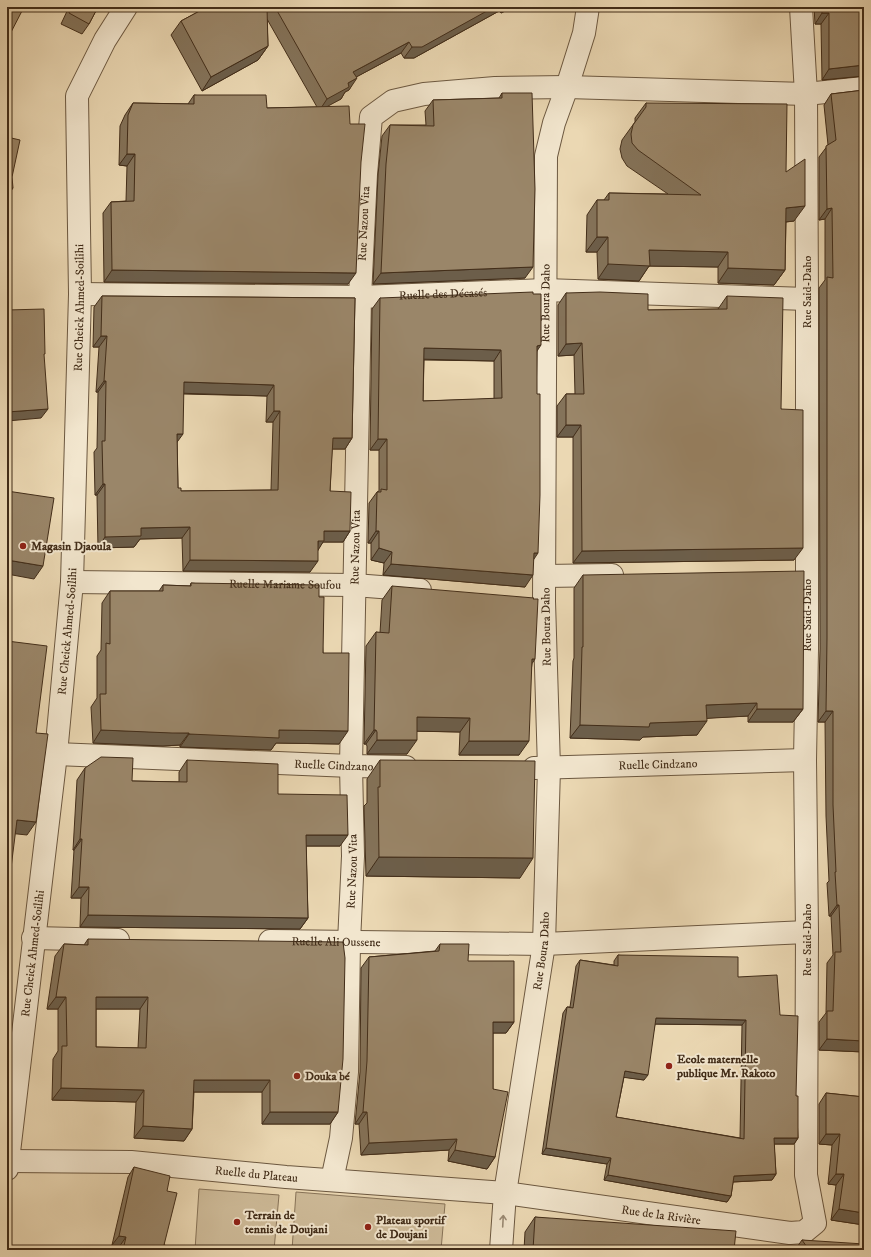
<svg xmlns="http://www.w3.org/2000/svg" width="871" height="1257" font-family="'IM FELL DW Pica',serif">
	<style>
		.pitch { fill: #cebb99; stroke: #887459 }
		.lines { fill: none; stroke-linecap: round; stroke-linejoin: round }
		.minor-casing { stroke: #6c5840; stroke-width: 24 }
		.minor { stroke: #f2e6ce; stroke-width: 22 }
		.wall { fill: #84735a; stroke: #422d19; fill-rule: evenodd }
		.shaded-wall { fill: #6c5e4a; stroke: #422d19 }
		.building { fill: #9a8669; stroke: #422d19; fill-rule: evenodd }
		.oneway { stroke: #9a8a74 }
		.poi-dot { fill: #8f2418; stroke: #f2e6ce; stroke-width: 1.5 }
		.labels { text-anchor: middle; stroke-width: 4; stroke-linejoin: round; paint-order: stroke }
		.street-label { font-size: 12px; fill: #422d19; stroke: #f2e6ce }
		.poi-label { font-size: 12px; font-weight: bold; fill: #422d19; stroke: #f2e6ce; text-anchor: start }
	</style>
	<rect width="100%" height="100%" fill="#ebd8b3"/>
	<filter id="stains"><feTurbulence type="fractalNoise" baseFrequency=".005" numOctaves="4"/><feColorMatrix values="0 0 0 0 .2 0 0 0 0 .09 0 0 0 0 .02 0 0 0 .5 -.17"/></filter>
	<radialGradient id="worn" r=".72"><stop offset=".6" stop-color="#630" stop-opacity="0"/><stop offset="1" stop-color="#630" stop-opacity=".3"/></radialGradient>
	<!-- pitch -->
	<path class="pitch" d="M199,1189L279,1195L274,1250H195Z
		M296,1192L445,1204L441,1250H292Z"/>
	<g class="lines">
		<!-- minor casing -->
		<g class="minor-casing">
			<g id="minor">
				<path id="s1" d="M80,294L360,297L545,290L807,299"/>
				<path d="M545,576L612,575"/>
				<path id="s2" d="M72,582L354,585L420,590"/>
				<path id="s3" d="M56,754L351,766L406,767"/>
				<path id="s4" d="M534,768L805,760"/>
				<path d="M33,938L118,940"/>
				<path id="s5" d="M270,941L544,944L807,932"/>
				<path id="s6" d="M9,1161L131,1162L286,1177L505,1193L790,1233L804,1232L815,1223L806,1175L807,932L805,760L807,649V299L806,94L801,7"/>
				<path id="s7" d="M7,1169L56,754L72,582L80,294L77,96L105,40L126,7"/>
				<path id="s8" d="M332,1180L341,1138L347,1072L349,942L353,856L351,766L360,297L366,174L371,117L393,101L424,94L495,88L567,87L806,94L864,88"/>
				<path id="s9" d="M501,1250L505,1193L544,944L549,768L544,601L546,156L554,123L567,87L584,33L588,7"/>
			</g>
		</g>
		<!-- minor -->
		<use href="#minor" class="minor"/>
	</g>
	<!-- wall -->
	<path class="wall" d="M69,7H98L89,24L82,34L61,24Z
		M207,7H513L501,13L499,11L414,58H404L401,53L356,77L349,90L345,92L341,99L326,106L348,284L104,282L103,213L111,202L126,201L127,166L119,165L120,126L125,115L133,103L188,104L194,95L267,108L317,107L267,19L268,46L258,60L202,91L171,35L181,21Z
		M814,7H864L863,76L822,80L821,24H815Z
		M864,90V1052L819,1050V1022L826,1013L827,963L833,955L831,916H829L827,883L829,881L826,816L825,722H818L820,649L819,288L825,280V219L819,220V157L828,145L824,105L831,94Z
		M502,93L525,278L373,284L378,175L382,136L390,125H426L425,111L433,100L499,98Z
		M646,103L786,172L794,221L786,222L785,270L774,285L718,283V267L649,266L639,281L598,279L597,252H586L587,215L597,200H604L609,193L668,194L627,166L622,158L620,149L622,140L635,122V118Z
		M566,293L648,310L718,309L727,296L781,409L794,560L573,563V437H557V406L566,394H575L574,355L558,356V305Z
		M102,296L355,298L352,438L345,449H332L330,491L350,531L343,542H323L318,549L310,572L183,571L182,538L140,539L134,547L98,548L97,495H95L94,452L97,448L98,392H96L99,347H93L94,307ZM183,394L267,396L266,422H273L271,490L181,491L178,488L177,441Z
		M380,298L537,351L533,559L525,587L383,575L384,563L371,560V543H368L369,503L377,492L379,491V450H370L372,309ZM424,360L494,361V399L423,401Z
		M583,575L803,709L793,722H748V716L706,718L697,735L643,737L640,740L570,738L573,661L574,658V588Z
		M191,583L319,597L323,653L339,744L276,743L271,750L180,747V745L163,746L93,743L91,707L97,698V656L101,650L102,603L110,591H159L163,585L190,586Z
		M392,586L532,664L519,755H459L460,732L417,731L407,754H367V746L366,744H364L366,646L376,632L380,633L382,600Z
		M187,760L278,794L340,846H306L308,918L300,929L80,927L81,898H71L74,850H73L77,780L85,768L132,781L179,782V772Z
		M380,760L520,878L366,876L364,806L367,803V779Z
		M88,939L338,1112L330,1124H262V1092H194L192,1129L184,1141L134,1138L136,1102L52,1100L53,1059L58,1051V1009H47L55,956L64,944L84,945ZM96,1009H140L138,1048L96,1047Z
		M440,944L468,961L514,1022L506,1033H493V1089L495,1157L487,1169L448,1161L449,1150L361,1155L359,1124H355L360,1072L361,968L369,957L435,951Z
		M618,955L738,977L780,1015L796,1096L798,1138L794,1144H774L776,1174L772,1180L733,1182L731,1196L727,1202L604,1180L607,1164L542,1154L563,1013L567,1007H570L576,966L580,960L614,965V961ZM655,1024L742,1025L740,1138L616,1117L624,1077L644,1080Z
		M826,1093L864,1097V1225L831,1220L836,1185L828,1184L832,1145L819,1144V1104Z
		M134,1167L167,1191L164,1245L181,1250H118L119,1247L112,1245L128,1177Z
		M535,1217L734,1250H524L525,1232Z
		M802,1240L864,1250H795Z"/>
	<!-- shaded-wall -->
	<path class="shaded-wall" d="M494,7H502L499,11L414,58H404L412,47Z
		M505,7H513L501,13Z
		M822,13H829L821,24H815Z
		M409,42L401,53L345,83L353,72Z
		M268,46L258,60L202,91L211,77Z
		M864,65V76L822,80L829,69Z
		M357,78L349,90L345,92L341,99L319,111L327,99L348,83Z
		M127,154H135L127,166L119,165Z
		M7,188H13L7,197Z
		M805,206L794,221L775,223L786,208Z
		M832,208L825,219L819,220L827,209Z
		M597,237H608L597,252H586Z
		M649,250L728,252L718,267L649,266L639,281L598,279L608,264Z
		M533,267L525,278L373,284L381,273Z
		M728,268L785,270L774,285L718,283Z
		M112,270L356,273L348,284L104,282Z
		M101,336H107L99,347H93Z
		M582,343L574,355L558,356L566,344Z
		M541,345L533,357L537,346Z
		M424,348L501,350L494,361L416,359Z
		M104,381H106L98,392H96Z
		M184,382L274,385L267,396L176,393Z
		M48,409L41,418L7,421V412Z
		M274,411H280L273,422H266Z
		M566,425H581L573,437H557Z
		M177,434H183L175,445Z
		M333,438H352L345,449H325Z
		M378,439H387L379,450H370Z
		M103,484H105L97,495H95Z
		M190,527L182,538L140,539L134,547L98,548L105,537L141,528Z
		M324,531H350L343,542H323L317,552L318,542Z
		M376,531H379L371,543H368Z
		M379,548L392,552L384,563L371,560Z
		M803,548L794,560L573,563L582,551Z
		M534,553H538L530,565Z
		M7,560L43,566L34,579L7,574Z
		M190,560L318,561L310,572L183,571Z
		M391,564L533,575L525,587L383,575Z
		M532,659H535L526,673Z
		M757,703L748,716L696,719L706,705Z
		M757,709H803L793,722H748Z
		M826,711H833L825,722H818Z
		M417,717L470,718L460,732L407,731Z
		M707,721L697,735L643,737L640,740L570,738L580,725Z
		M101,730L189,733L180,745L163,746L93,743Z
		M279,730L348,731L339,744L276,743L271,750L180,747L189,734Z
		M374,730H376L366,744H364Z
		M377,740H417L407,754H367Z
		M469,741H529L519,755H459Z
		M17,820L36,822L27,835L8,833Z
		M306,835H348L340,846H298Z
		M80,839H82L74,850H73Z
		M379,857L533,858L520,878L366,876Z
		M79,887H89L81,898H71Z
		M837,905H839L831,916H829Z
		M88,915L308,918L300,929L80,927Z
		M56,997H66L58,1009H47Z
		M96,997H148L140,1009H87Z
		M656,1018L746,1020L742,1025L652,1024Z
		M493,1022H514L506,1033H485Z
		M827,1039L864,1041V1052L819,1050Z
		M625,1071L648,1075L644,1080L621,1077Z
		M194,1080H270L262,1092H186Z
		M61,1088L144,1090L136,1102L52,1100Z
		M270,1112H338L330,1124H262Z
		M363,1112H367L359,1124H355Z
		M143,1126L192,1129L184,1141L134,1138Z
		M826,1134H840L832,1145L819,1144Z
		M774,1138H798L794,1144H770Z
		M457,1139L449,1150L361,1155L369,1143Z
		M546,1148L611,1158L607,1164L542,1154Z
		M455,1150L495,1157L487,1169L448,1161Z
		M776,1174L772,1180L731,1182L734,1176Z
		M836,1174H844L836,1185L828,1184Z
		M608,1175L731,1196L727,1202L604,1180Z
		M839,1209L864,1213V1225L831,1220Z
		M119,1236L126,1237L119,1247L112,1245Z"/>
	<!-- building -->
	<path class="building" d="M7,7H24L7,40Z
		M72,7H98L89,24L69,13Z
		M207,7H267L268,46L211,77L181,21Z
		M275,7H494L422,47H412L409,42L353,72L357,78L348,83L349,87L327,99Z
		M822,7H864V65L829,69V13H822Z
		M864,90V1041L827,1039V1011H833L835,952H841L839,905H837L835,872H836L833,805V711H826L827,638V277L833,278L832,208L827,209L826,146L836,140L831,94Z
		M502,93H532L535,189L533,267L381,273L386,164L390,125L434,126L433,100L502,98Z
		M194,95H266L267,108L349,106L350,124H365L361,162L356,273L112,270L111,202L134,201L135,154H127L128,115L133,103L194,104Z
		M646,103L787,104L786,172L805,159V206L786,208L785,270L728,268V252L649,250L650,266L608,264V237H597V200H609V193L701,195L638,150L632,143L631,134L633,125L646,107Z
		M7,137L20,140L12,177L13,188H7Z
		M533,292V294H541V345L537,346V394H540V495L538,553H534L533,575L391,564L392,552L379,548V531H376L377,492H381V489L387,490V439H378L380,298ZM424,348L501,350L502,398L423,401Z
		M600,292L648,294V310L727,309V296L783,298L781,409L803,410V548L582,551L581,425H566V394H584L582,343L566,344V293Z
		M102,296L355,298L352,438H333L330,491L351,492L350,531H324V541H318V561L190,560V527L141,528V536L105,537V484H103L102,441H105L106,381H104L107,336H101ZM184,382L274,385V411H280L278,490L181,491V488H178L177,434H183Z
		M44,309L45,354H44L48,409L7,412V310Z
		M7,491L54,498L43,566L7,560Z
		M804,571L803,709H757V703L706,705L707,721L650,723L649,727L580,725L582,647H583V575Z
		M191,583L319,585V597H324L323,653H349L348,731L279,730V738L189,734V733H172L101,730L100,694H106V643L110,644V591H163V585L191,586Z
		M392,586L534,598L533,599H538L535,659H532L529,741H469L470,718L417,717V740H377V732L376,730H374L376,632L389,633Z
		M7,641L47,646L36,733L48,734L36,822L17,820L7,900Z
		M101,757L133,758L132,781L187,782V760L278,764V794L347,795L348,835H306L308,918L88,915L89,887H79L82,839H80L85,768Z
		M380,760L535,761L533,858L379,857L378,787H380Z
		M88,939L343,942L345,958L343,1059L338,1112H270V1080H194L192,1129L143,1126L144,1090L61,1088L62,1046H67L66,997H56L64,944L88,945ZM96,997H148L146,1048L96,1047Z
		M440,944H469L468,961H514V1022H493V1089L508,1092L495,1157L455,1150L457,1139L369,1143L367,1112H363L367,1061L369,957L439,951Z
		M618,955L738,957V977L777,975L780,1015L798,1016L796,1096H798V1138H774L776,1174L734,1176L731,1196L608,1175L611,1158L546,1148L567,1007L573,1008L580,960L618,966ZM656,1018L746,1020L744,1139L616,1117L625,1071L648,1075Z
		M826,1093L864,1097V1213L839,1209L844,1174H836L840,1134H826Z
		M134,1167L170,1176L167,1191L177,1193L164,1245L181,1250H123L126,1237L119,1236Z
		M535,1217L736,1231L734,1250H533Z
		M802,1240L864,1244V1250H809Z"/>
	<!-- one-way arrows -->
	<defs><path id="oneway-shaft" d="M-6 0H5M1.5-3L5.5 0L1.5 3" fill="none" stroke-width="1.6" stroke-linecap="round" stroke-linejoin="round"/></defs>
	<use class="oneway" href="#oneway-shaft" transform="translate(503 1221) rotate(-87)"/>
	<!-- markers -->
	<g class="poi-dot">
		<circle cx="23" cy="546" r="4"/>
		<circle cx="669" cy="1066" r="4"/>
		<circle cx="297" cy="1076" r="4"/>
		<circle cx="237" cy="1222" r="4"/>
		<circle cx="368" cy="1227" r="4"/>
	</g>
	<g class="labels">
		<!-- street labels -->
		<g class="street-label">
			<text dy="4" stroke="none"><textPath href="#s8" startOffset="958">Rue Nazou Vita</textPath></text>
			<text transform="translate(807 292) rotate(-90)" y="4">Rue Said-Daho</text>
			<text dy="4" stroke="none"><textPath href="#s1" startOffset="363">Ruelle des Décasés</textPath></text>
			<text dy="4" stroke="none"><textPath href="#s9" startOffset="950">Rue Boura Daho</textPath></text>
			<text dy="4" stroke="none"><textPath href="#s7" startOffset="865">Rue Cheick Ahmed-Soilihi</textPath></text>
			<text dy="4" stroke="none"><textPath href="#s8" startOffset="634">Rue Nazou Vita</textPath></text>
			<text dy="4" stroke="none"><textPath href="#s2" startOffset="213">Ruelle Mariame Soufou</textPath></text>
			<text dy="4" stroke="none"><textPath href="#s6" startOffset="1422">Rue Said-Daho</textPath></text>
			<text transform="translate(546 627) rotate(-91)" y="4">Rue Boura Daho</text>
			<text dy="4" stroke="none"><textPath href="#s7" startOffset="541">Rue Cheick Ahmed-Soilihi</textPath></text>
			<text dy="4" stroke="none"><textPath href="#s3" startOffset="278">Ruelle Cindzano</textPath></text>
			<text dy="4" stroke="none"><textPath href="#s4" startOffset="124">Ruelle Cindzano</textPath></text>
			<text dy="4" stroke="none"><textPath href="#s8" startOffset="310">Rue Nazou Vita</textPath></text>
			<text transform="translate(807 940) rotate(-90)" y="4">Rue Said-Daho</text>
			<text dy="4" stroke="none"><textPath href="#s5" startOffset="66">Ruelle Ali Oussene</textPath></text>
			<text dy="4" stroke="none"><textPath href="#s9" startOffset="302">Rue Boura Daho</textPath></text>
			<text dy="4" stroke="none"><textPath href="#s7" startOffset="217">Rue Cheick Ahmed-Soilihi</textPath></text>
			<text dy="4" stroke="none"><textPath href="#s6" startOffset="248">Ruelle du Plateau</textPath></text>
			<text dy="4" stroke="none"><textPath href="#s6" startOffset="655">Rue de la Rivière</textPath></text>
		</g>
		<!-- poi labels -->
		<g class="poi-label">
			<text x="31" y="550">Magasin Djaoula</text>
			<text x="677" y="1063">Ecole maternelle<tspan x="677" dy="14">publique Mr. Rakoto</tspan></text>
			<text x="305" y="1080">Douka bé</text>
			<text x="245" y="1219">Terrain de<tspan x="245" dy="14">tennis de Doujani</tspan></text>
			<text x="376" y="1224">Plateau sportif<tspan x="376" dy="14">de Doujani</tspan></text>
		</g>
	</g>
	<!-- margin -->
	<rect width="871" height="1257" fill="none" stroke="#ebd8b3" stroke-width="24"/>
	<rect x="8" y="8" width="855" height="1241" fill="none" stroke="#422d19" stroke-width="2"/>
	<rect x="12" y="12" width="847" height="1233" fill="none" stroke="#422d19"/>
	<rect width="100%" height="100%" filter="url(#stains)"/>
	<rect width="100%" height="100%" fill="url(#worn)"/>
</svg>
